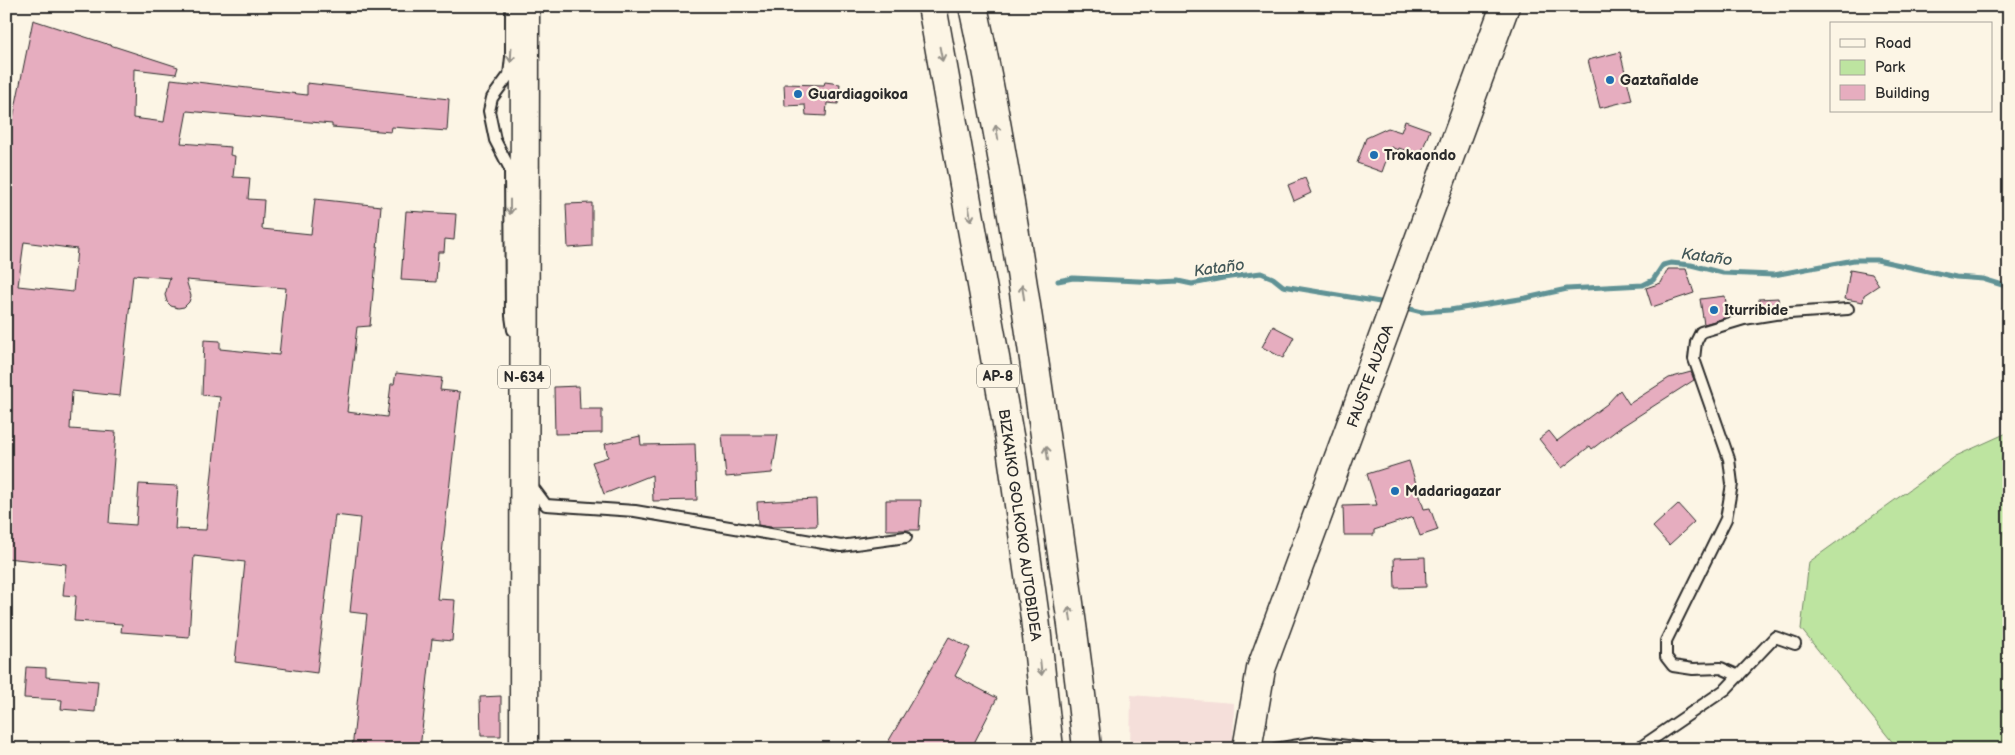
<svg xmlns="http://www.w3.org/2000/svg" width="2015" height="755" font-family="'Balsamiq Sans',sans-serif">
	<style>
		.built { fill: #f5dfda }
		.green { fill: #bde4a0; stroke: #748866 }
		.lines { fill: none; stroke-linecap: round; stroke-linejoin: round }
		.stream { stroke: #609295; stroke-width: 5 }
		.building { fill: #e6adbf; stroke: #2b2b2b; fill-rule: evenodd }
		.lane-casing { stroke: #2b2b2b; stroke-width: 14 }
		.secondary-casing { stroke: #2b2b2b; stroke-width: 31 }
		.highway-casing { stroke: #2b2b2b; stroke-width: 31 }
		.lane { stroke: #fcf5e5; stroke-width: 10 }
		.secondary { stroke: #fcf5e5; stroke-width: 28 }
		.highway { stroke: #fcf5e5; stroke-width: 28 }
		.oneway { stroke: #949088 }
		.poi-dot { fill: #1f6fb2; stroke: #fcf5e5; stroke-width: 2 }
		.labels { text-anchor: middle; stroke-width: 4.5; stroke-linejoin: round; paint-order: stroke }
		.shield { fill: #fcf5e5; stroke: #6a6863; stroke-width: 1 }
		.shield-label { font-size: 14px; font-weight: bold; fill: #2b2b2b }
		.poi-label { font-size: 15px; font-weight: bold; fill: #2b2b2b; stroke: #fcf5e5; text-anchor: start }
		.street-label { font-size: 15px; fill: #2b2b2b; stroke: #fcf5e5 }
		.water-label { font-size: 16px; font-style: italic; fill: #415657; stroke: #fcf5e5 }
	</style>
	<rect width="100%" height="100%" fill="#fcf5e5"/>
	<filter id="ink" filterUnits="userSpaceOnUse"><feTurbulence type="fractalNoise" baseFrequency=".02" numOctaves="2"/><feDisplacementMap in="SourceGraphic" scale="10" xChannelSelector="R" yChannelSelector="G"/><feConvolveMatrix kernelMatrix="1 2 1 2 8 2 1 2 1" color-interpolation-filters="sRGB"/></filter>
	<g filter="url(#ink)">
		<!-- built -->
		<path class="built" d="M1131,695L1234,703L1233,749H1130Z"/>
		<!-- green -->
		<path class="green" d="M2009,432V749H1898L1801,629L1809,562L1956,456Z"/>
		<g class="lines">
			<!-- stream -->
			<path class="stream" d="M1058,281L1073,278L1160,282L1178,281L1192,284L1223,278L1261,273L1273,278L1283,286L1380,302
				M1410,309L1422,312L1450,310L1526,298L1567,289L1643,285L1653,280L1663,265L1671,263L1691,265L1723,273L1774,275L1854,260H1877L1956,277L1983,279L2009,287"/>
		</g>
		<!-- building -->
		<path class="building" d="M33,20L178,67L176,74L134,69L133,118L164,122L171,79L307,95V83L449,99L447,131L392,127L391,132L332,127V124L187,111L181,143L231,147L230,155L235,156L233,177L250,178L248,199L264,200L262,229L311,234L315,199L381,206L370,326L357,327L347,412L387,417L391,384H394L396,373L442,378L440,390L460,392L437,599L455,600L452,641L432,639L420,749H352L367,614L350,612L360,518L335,515L317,673L235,662L245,562L194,556L189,637L121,632L122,624L74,621L76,596L63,595L66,564L6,558V153ZM24,242L77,249L73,292L18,286ZM133,275L170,278L165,295L167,302L171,306L178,308L184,307L189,302L191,296L186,280L286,288L279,355L220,349V341L204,340L202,395L220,397L206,530L175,529L178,486L139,484L136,525L109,523L116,432L70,429L72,391L120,396Z
			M1620,52L1632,100L1600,108L1588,60Z
			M825,82L840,84L838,104L827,103L826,116L806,115L805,105L785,106L784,84L824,85Z
			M1405,121L1430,130L1420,156L1399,148L1398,150L1391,147L1382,172L1357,163L1366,138L1388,128L1401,132Z
			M1305,178L1311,193L1294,201L1288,185Z
			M592,203V246L568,248L566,204Z
			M406,211L456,214L454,240L445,239L444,252H438L436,282L401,280Z
			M1668,269H1686L1694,293L1652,307L1646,288L1661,283Z
			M1850,270L1872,274L1879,285L1864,295L1863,302L1845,299Z
			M1725,296L1728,317L1704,324L1700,299Z
			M1778,298L1779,307L1760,309L1759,299Z
			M1273,326L1294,337L1283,358L1262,347Z
			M1691,372L1694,380L1621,427L1592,449L1590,446L1562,468L1539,439L1549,431L1557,441L1607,404L1620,390L1629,404L1669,378Z
			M579,386L580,409H602V433L555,434L554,387Z
			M722,435H778L772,473L726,477Z
			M640,436L641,445L695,444L697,500L653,501L652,475L604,494L592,462L608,457L605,444Z
			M1409,461L1424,509L1430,508L1438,530L1420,536L1413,517L1374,530V535H1344L1343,506L1377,505L1367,474Z
			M816,499L817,526L770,527L758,525L757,502Z
			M886,500H921L919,530H886Z
			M1678,504L1694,522L1669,545L1653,527Z
			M1425,557L1426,587L1395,588L1394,558Z
			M949,637L970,648L955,676L997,698L971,749H884Z
			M26,667L46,668V677L98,681L95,712L61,709L62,700L24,698Z
			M501,696V736H481L480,697Z"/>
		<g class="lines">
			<!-- lane casing -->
			<g class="lane-casing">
				<path id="lane" d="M511,6V57L509,75L492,98L489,111L495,140L510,169L511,316L513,330
					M531,485L546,505L635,511L841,546L906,537
					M1739,676L1721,668L1693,669L1673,666L1666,657V641L1726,519L1732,484L1729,459L1694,359L1696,342L1701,332L1744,319L1775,314L1848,309
					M1275,749L1317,742L1370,749
					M1638,749L1726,689L1775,637L1795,644"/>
			</g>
			<!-- secondary casing -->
			<g class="secondary-casing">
				<path id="secondary" d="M1247,749L1261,669L1505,6"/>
			</g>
			<!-- highway casing -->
			<g class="highway-casing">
				<path id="highway" d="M932,6L1010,441L1035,618L1049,749
					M973,6C1004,150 1025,296 1046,442C1060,544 1077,646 1087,749
					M524,749L525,6"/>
			</g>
			<!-- lane -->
			<use href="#lane" class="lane"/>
			<!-- secondary -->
			<use href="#secondary" class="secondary"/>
			<!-- highway -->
			<use href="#highway" class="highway"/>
		</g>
		<!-- one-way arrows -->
		<defs><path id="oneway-shaft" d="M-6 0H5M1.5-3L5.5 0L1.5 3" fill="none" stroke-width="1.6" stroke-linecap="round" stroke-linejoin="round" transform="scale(1.25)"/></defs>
		<g class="oneway">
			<use href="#oneway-shaft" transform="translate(941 54) rotate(79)"/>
			<use href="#oneway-shaft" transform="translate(511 55) rotate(93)"/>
			<use href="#oneway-shaft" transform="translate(997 132) rotate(-99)"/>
			<use href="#oneway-shaft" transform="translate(510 207) rotate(90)"/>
			<use href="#oneway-shaft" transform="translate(970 214) rotate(80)"/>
			<use href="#oneway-shaft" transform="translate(1023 292) rotate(-99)"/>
			<use href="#oneway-shaft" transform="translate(1047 453) rotate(-98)"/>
			<use href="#oneway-shaft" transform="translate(1070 614) rotate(-98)"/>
			<use href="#oneway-shaft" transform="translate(1041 668) rotate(84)"/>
		</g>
	</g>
	<!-- markers -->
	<g class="poi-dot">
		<circle cx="1610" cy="80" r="5"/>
		<circle cx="798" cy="94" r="5"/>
		<circle cx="1374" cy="155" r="5"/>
		<circle cx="1714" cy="310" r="5"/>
		<circle cx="1395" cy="491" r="5"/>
	</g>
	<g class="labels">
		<!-- shield labels -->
		<g class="shield">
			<rect x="977" y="364.5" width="42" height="23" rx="4"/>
			<rect x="498" y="365.5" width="52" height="23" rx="4"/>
		</g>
		<g class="shield-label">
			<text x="998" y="381">AP-8</text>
			<text x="524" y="382">N-634</text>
		</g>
		<!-- poi labels -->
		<g class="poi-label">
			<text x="1620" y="85">Gaztañalde</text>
			<text x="808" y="99">Guardiagoikoa</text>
			<text x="1384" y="160">Trokaondo</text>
			<text x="1724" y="315">Iturribide</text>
			<text x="1405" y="496">Madariagazar</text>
		</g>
		<!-- street labels -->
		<g class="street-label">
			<text transform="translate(1370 376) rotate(-70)" y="5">FAUSTE AUZOA</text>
			<text transform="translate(1020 525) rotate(82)" y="5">BIZKAIKO GOLKOKO AUTOBIDEA</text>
		</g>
		<!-- water labels -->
		<g class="water-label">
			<text transform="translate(1707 256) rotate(8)" y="6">Kataño</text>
			<text transform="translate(1219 267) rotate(-8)" y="6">Kataño</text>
		</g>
	</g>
	<!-- margin -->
	<rect width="2015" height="755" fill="none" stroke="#fcf5e5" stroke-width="25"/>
	<rect x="12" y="12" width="1990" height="730" fill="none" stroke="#2b2b2b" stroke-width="2" filter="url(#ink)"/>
	<!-- legend -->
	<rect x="1830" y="22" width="162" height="90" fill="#fcf5e5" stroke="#a8a49b"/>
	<rect x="1840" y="39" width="25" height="8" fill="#fcf5e5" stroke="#a8a49b"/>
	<text x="1875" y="48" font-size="15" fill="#2b2b2b">Road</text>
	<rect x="1840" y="60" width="25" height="15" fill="#bde4a0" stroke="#a8a49b"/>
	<text x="1875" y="72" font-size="15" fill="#2b2b2b">Park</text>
	<rect x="1840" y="85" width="25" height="15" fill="#e6adbf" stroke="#a8a49b"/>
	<text x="1875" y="98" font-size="15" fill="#2b2b2b">Building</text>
</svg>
